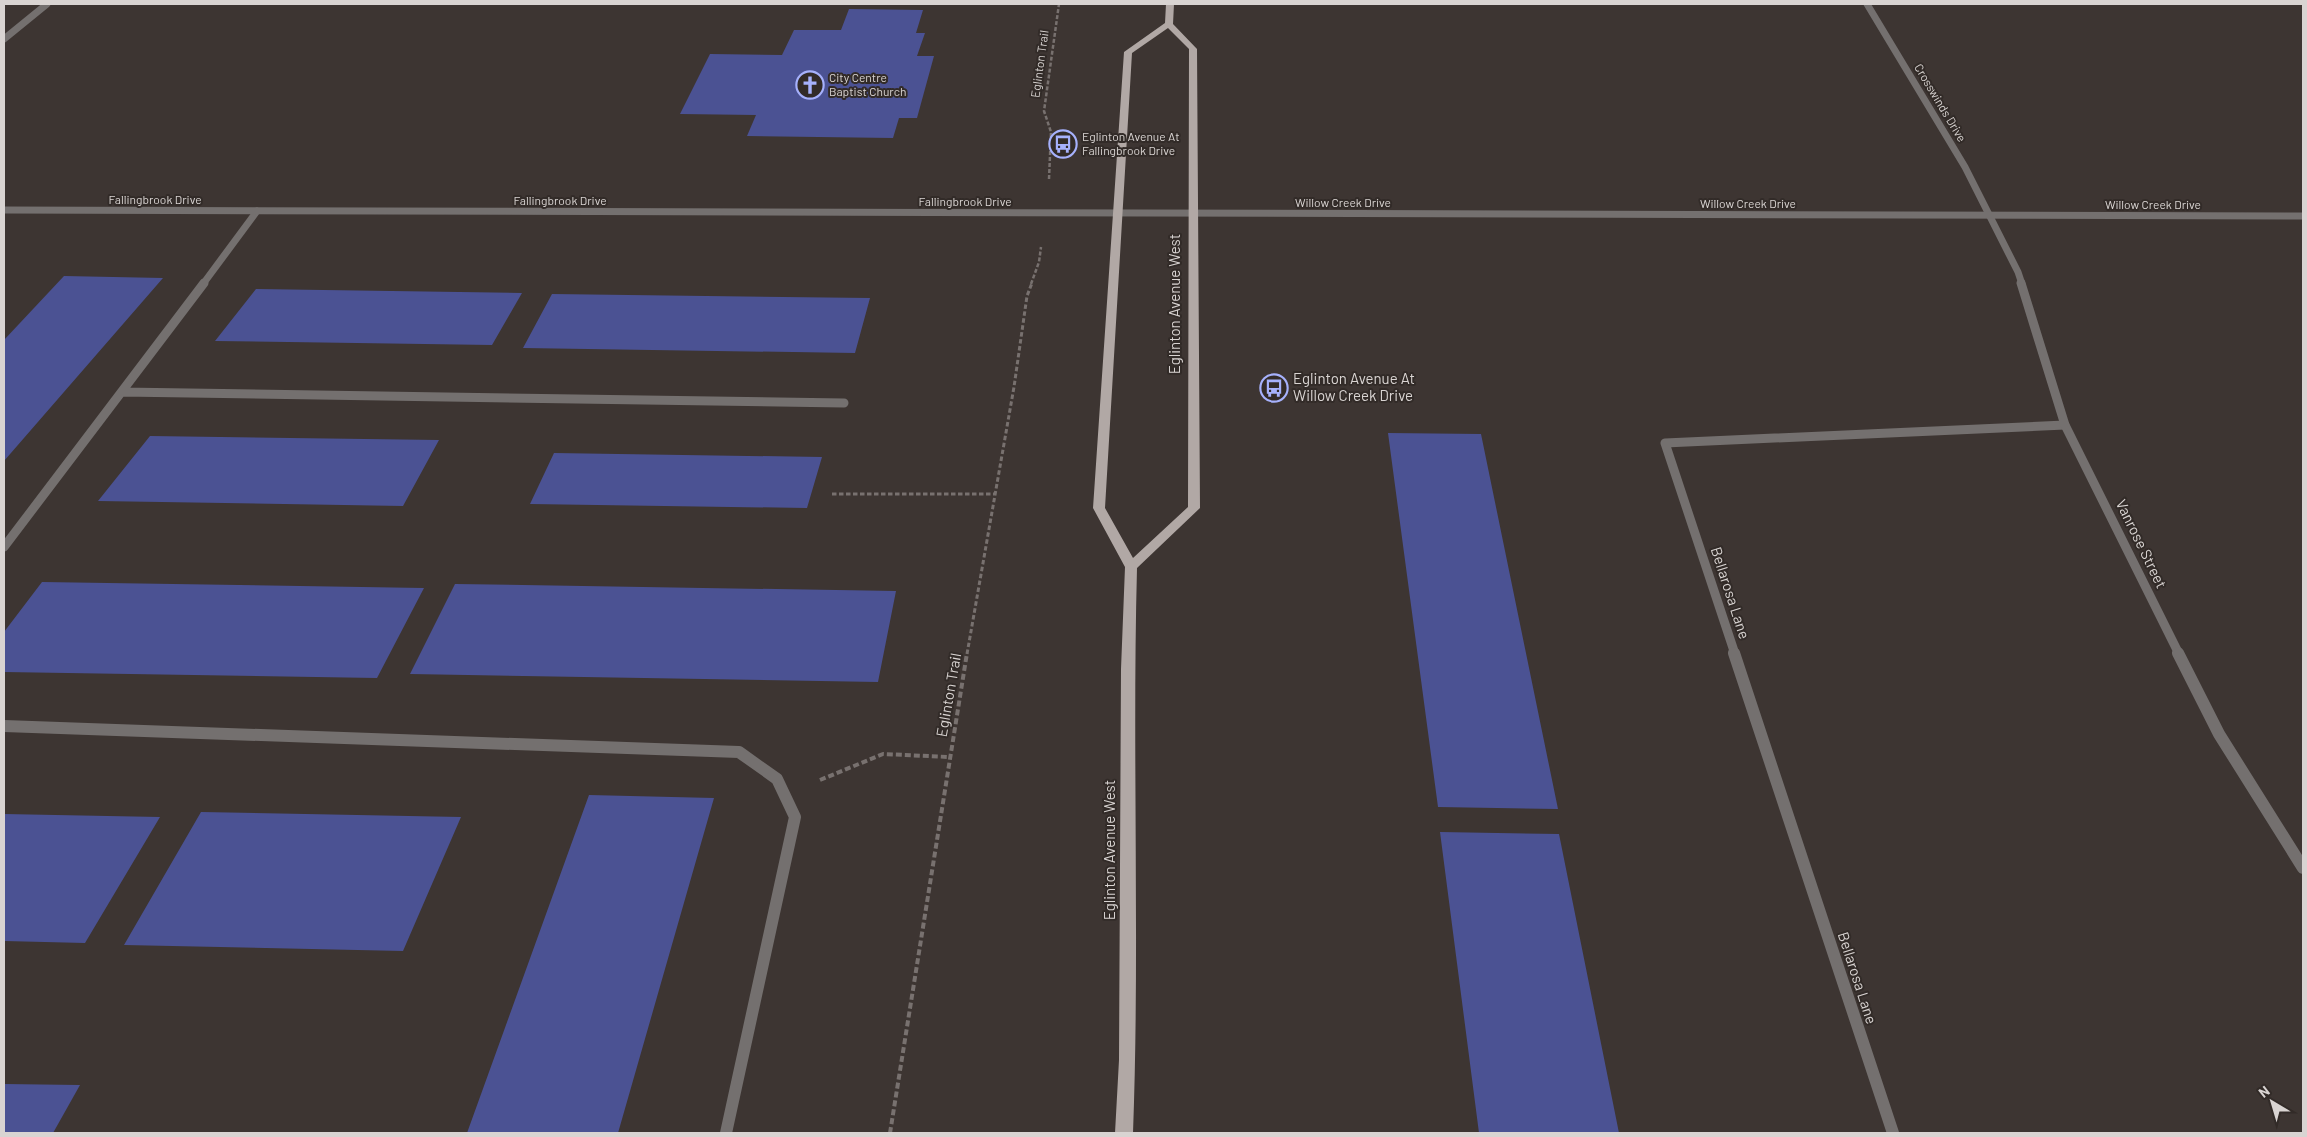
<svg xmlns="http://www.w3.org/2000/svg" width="2307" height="1137" font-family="Barlow,sans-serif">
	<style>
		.building { fill: #4b5293 }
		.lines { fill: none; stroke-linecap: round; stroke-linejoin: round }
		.path-far2 { stroke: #78716f; stroke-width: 2.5; stroke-dasharray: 4 2; stroke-linecap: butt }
		.path-far1 { stroke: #78716f; stroke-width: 3; stroke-dasharray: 4.5 2.5; stroke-linecap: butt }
		.path { stroke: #78716f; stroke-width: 4; stroke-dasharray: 6 3; stroke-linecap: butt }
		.service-far1 { stroke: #74706f; stroke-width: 9 }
		.service { stroke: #74706f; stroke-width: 12 }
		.minor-far2 { stroke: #74706f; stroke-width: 7 }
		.minor-far1 { stroke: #74706f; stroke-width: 9 }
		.minor { stroke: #74706f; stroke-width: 12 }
		.tertiary { stroke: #74706f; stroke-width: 7 }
		.primary { fill: #b1a8a5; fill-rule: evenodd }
		.labels { text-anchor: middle; stroke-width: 4; stroke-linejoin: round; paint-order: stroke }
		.far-street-label { font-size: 12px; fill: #d9d4d2; stroke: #322b28 }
		.far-poi-label { font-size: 12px; fill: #d9d4d2; stroke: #322b28; text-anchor: start }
		.street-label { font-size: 15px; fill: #d9d4d2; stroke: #322b28 }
		.poi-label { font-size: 15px; fill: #d9d4d2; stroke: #322b28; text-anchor: start }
	</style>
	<rect width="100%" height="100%" fill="#3d3532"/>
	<!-- building -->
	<path class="building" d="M849,9L923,10L916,33H925L917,56H934L917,118H899L893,138L747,136L756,115L680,114L710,54L782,55L794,30H841Z
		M64,276L163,278L4,461V340Z
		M256,289L522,293L492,345L215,341Z
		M552,294L870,298L855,353L523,348Z
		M1388,433L1481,434L1558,809L1438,807Z
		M150,436L439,440L403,506L98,501Z
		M554,453L822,457L807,508L530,504Z
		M42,582L424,588L377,678L4,672V632Z
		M455,584L896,591L878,682L410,674Z
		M589,795L714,798L618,1133H467Z
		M201,812L461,817L403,951L124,945Z
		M4,814L160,817L85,943L4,941Z
		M1440,832L1559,834L1619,1133H1479Z
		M4,1084L80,1085L53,1133H4Z"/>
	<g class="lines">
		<!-- path-far2 -->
		<path class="path-far2" d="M1049,179L1051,132L1044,111L1059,4
			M1031,284L1039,262L1041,247"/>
		<!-- path-far1 -->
		<path class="path-far1" d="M832,494H995
			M967,654L1014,387L1027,296L1032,283"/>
		<!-- path -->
		<path class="path" d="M820,780L883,754L949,757
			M890,1133L967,653"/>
		<!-- service-far1 -->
		<path class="service-far1" d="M1735,654L1665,443L2065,425"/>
		<!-- service -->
		<path class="service" d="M1734,653L1893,1133"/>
		<!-- minor-far2 -->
		<path class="minor-far2" d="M1867,4L1965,167L2018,272L2022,284
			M4,39L47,4
			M203,284L257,211"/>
		<!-- minor-far1 -->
		<path class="minor-far1" d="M2021,283L2065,425L2179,654
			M122,392L844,403
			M4,547L204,283"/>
		<!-- minor -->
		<path class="minor" d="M2178,653L2219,734L2303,868
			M4,726L739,752L777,779L795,817L726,1133"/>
		<!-- tertiary -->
		<path class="tertiary" d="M4,210L2303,216"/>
		<!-- primary -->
		<path class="primary" d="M1166,4H1174L1173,24L1197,49L1200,508L1137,568C1132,757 1140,945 1133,1133H1115L1119,1060L1121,669L1125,567L1093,508L1124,52L1165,23ZM1168,28L1189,49L1188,507L1133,558L1105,508L1132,53Z"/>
	</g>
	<!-- icons -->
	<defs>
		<g id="church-ring" transform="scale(1.4375)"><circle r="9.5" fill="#322b28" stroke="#a6b1fc" stroke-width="1.5"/><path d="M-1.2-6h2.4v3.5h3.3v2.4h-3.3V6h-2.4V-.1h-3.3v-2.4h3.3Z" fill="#a6b1fc"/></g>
		<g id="bus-ring" transform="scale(1.4375)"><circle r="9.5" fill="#322b28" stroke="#a6b1fc" stroke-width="1.5"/><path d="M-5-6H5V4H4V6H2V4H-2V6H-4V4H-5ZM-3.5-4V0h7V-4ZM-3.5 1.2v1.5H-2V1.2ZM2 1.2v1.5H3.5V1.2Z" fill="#a6b1fc"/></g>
	</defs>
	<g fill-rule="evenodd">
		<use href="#church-ring" x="810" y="85"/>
		<use href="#bus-ring" x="1063" y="144"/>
		<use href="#bus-ring" x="1274" y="388"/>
	</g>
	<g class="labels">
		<!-- far-street labels -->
		<g class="far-street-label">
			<text transform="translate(1040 64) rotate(-82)" y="4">Eglinton Trail</text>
			<text transform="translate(1940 103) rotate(59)" y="4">Crosswinds Drive</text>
			<text x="155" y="204">Fallingbrook Drive</text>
			<text x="560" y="205">Fallingbrook Drive</text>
			<text x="965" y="206">Fallingbrook Drive</text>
			<text x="1343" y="207">Willow Creek Drive</text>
			<text x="1748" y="208">Willow Creek Drive</text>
			<text x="2153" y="209">Willow Creek Drive</text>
		</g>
		<!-- far-poi labels -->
		<g class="far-poi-label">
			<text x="829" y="82">City Centre<tspan x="829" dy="14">Baptist Church</tspan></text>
			<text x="1082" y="141">Eglinton Avenue At<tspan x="1082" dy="14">Fallingbrook Drive</tspan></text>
		</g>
		<!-- street labels -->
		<g class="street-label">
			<text transform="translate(1175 304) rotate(-90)" y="5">Eglinton Avenue West</text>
			<text transform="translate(2141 544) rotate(64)" y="5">Vanrose Street</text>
			<text transform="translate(1730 593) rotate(72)" y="5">Bellarosa Lane</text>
			<text transform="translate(949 695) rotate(-80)" y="5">Eglinton Trail</text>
			<text transform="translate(1110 850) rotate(-90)" y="5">Eglinton Avenue West</text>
			<text transform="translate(1857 978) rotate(72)" y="5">Bellarosa Lane</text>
		</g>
		<!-- poi labels -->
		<g class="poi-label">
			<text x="1293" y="384">Eglinton Avenue At<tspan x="1293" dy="17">Willow Creek Drive</tspan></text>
		</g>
	</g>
	<!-- border -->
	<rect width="2307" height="1137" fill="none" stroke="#d9d4d2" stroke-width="10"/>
	<!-- north arrow -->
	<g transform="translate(2272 1102) rotate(322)" stroke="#322b28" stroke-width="4" paint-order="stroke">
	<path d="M0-4L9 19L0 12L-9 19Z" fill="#d9d4d2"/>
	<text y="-8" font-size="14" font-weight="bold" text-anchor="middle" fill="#d9d4d2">N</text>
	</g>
</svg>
